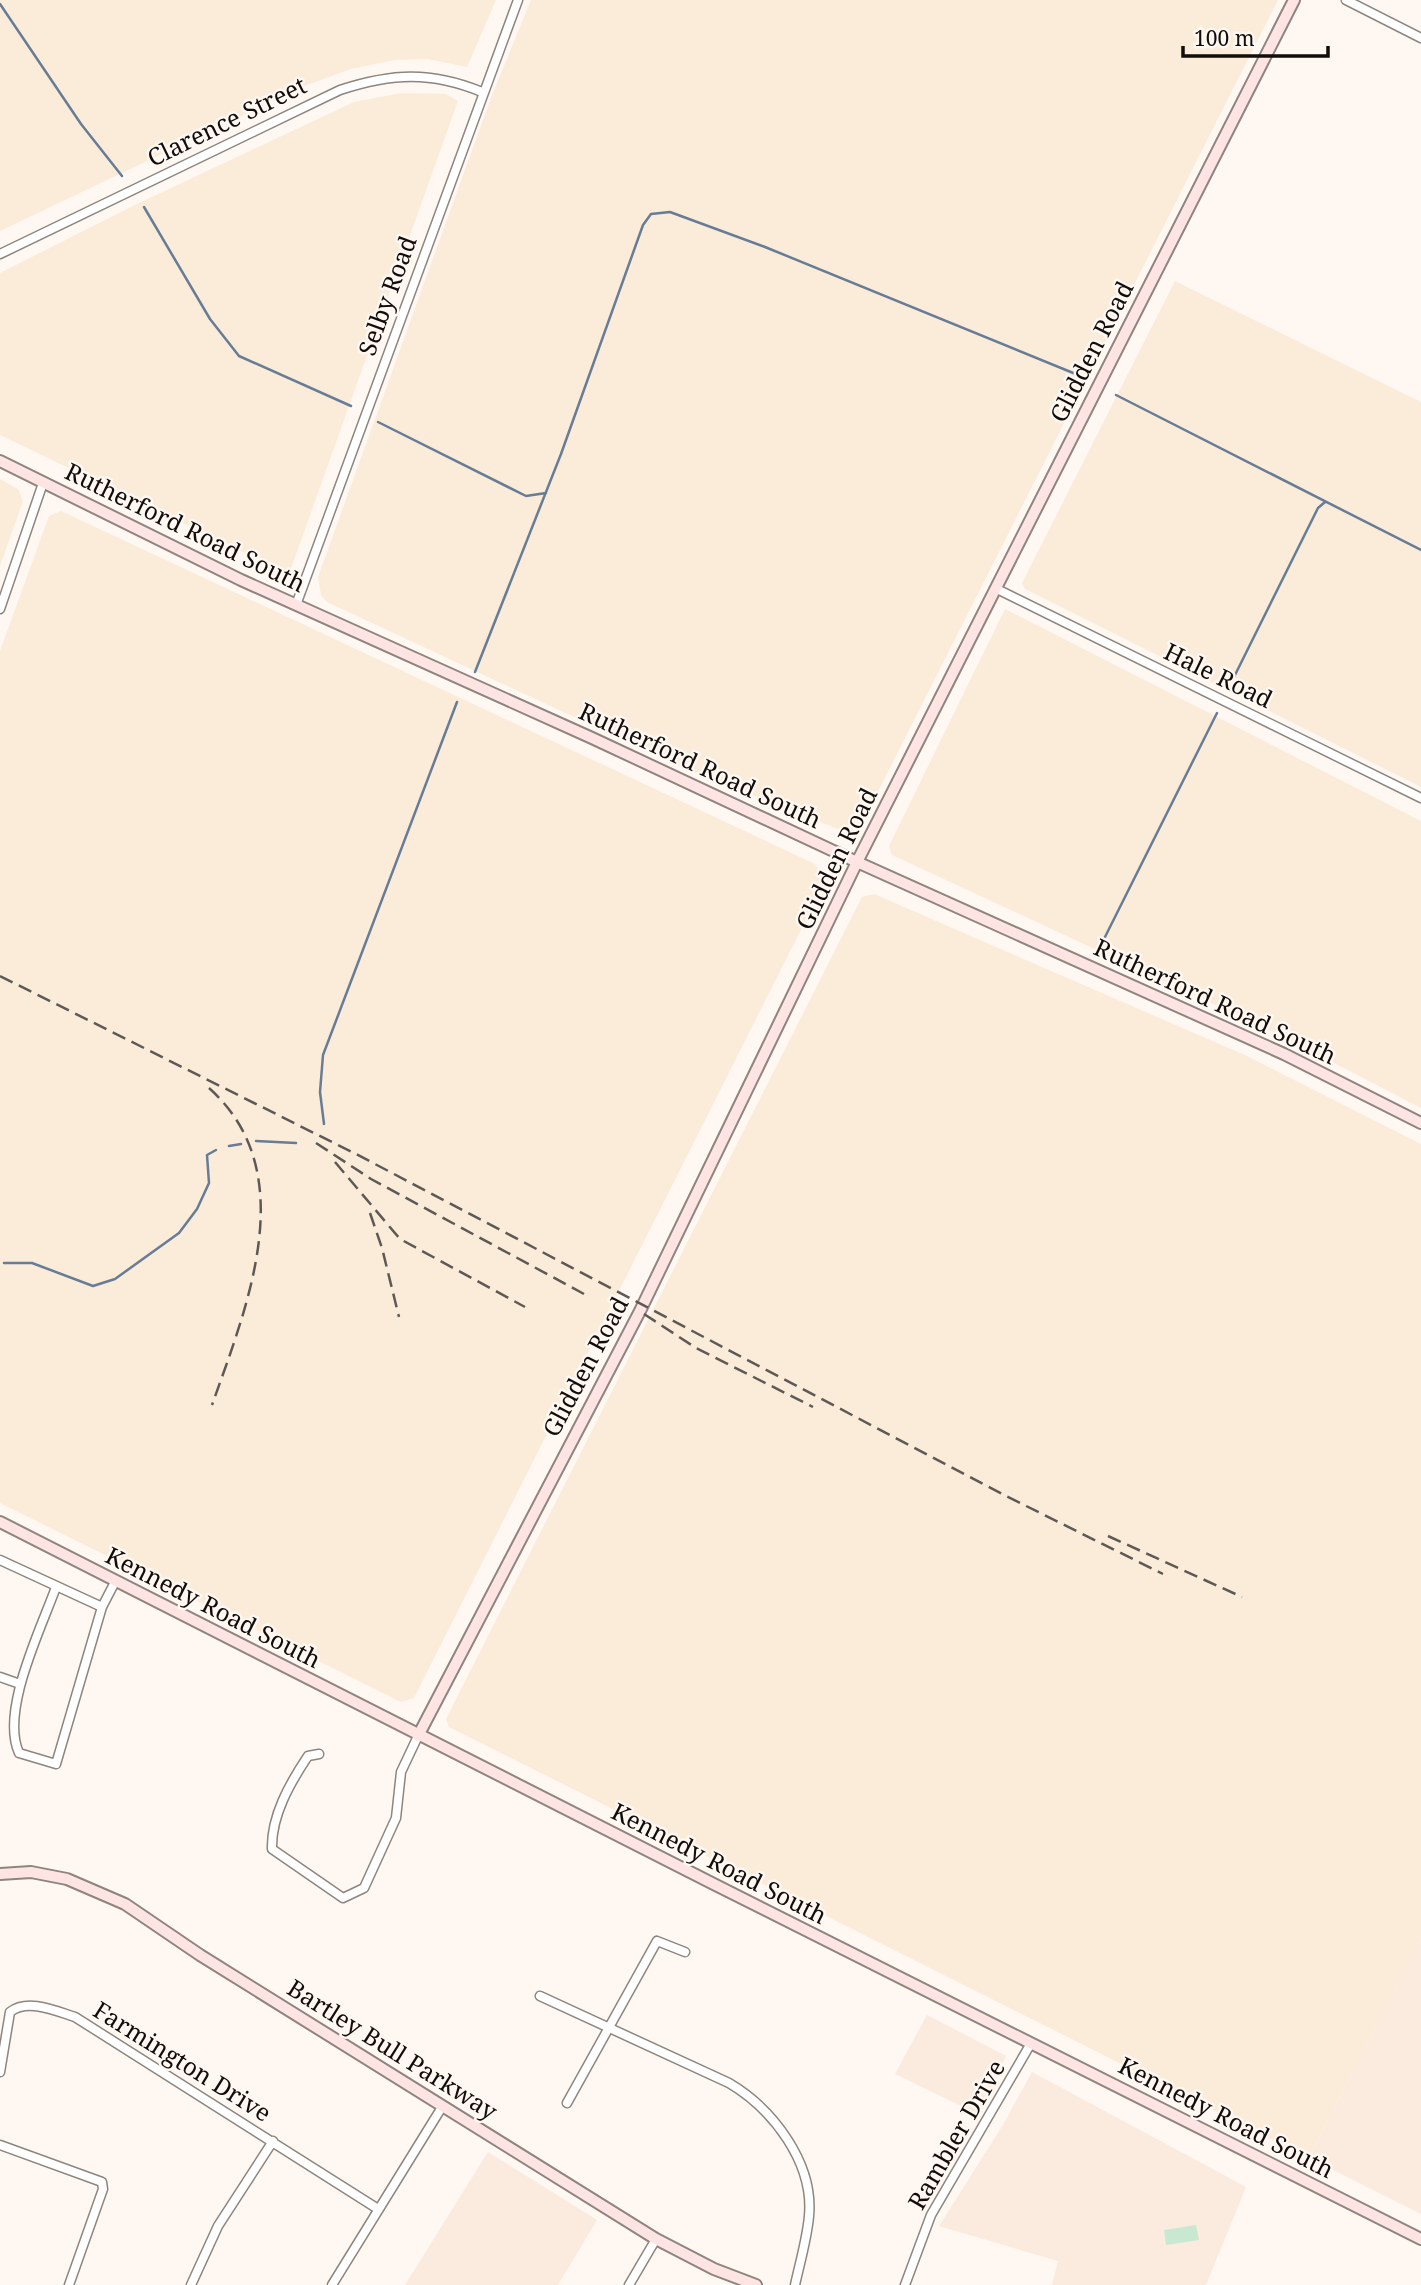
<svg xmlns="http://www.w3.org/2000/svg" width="1421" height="2285" font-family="'Noto Serif',serif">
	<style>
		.built { fill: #fbeade }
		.industrial { fill: #fbecd9 }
		.green { fill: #c8e8d1 }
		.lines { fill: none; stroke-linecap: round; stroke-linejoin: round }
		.stream { stroke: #677c96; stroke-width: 2.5 }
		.street-casing { stroke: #8e857f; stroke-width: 11 }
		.secondary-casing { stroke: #8e857f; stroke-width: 14 }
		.street { stroke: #fff; stroke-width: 8 }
		.secondary { stroke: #fee5e4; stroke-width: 10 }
		.rail { stroke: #5f5956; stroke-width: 2.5; stroke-dasharray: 14 7; stroke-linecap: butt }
		.labels { text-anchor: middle; stroke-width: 5; stroke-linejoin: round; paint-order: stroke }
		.street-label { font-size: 24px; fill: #110d0b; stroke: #fff7f1 }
	</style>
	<rect width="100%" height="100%" fill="#fff7f1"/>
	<!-- built -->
	<path class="built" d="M1421,1938V2214L1309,2158Z
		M927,2015L1006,2056L980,2115L895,2074Z
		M1032,2072L1246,2187L1206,2285H1052L1058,2261L939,2226L1003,2125Z
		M488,2152L597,2220L558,2285H405Z"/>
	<!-- industrial -->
	<path class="industrial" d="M0,0H496L467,67L428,59L394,60L351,69L304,86L0,231Z
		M531,0H1278L859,829L854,832L848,833L679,766L327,602L321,595L318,577L492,95Z
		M402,93L446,94L458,101L289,574L0,435V273L137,204L354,102Z
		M1175,281L1421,402V787L1025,589L1022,583Z
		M0,479L18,489L23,501L0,566Z
		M61,511L815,864L826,880L414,1698L401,1702L0,1503V651L49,516Z
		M1005,609L1421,821V1108L1282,1036L892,855L889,846Z
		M874,894L1247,1056L1421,1144V1938L1309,2158L449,1727L446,1719L862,897Z"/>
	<!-- green -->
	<path class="green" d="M1196,2225L1199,2240L1166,2245L1164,2230Z"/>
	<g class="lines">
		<!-- stream -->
		<path class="stream" d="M0,4L81,124L122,176
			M144,207L210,319L239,356L351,406
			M1116,395L1421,550
			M378,422L526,496L546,493
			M475,672L561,454L643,225L651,214L670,212L765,247L1083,377
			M1232,681L1318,508L1325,502
			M1102,943L1217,713
			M324,1124L320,1092L323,1055L457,702
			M256,1141L296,1143
			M229,1146L241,1144
			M4,1263H32L93,1286L115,1279L179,1233L197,1209L209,1183L207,1155L216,1150"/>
		<!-- street casing -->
		<g class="street-casing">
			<path id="street" d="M1346,0L1421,38
				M0,254L340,90C392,73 431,71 482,92
				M997,589L1421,798
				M296,605L518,0
				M0,609L43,483
				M0,1560L102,1607
				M56,1587C41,1629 0,1711 19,1753L56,1764L102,1607L115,1582
				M0,1677L20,1684
				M319,1754L308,1756C290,1783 271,1816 272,1849L343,1898L364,1888L396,1818L401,1772L418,1736
				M540,1996L729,2083C773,2109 814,2163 809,2216C807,2239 800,2262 795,2285
				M0,2072L10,2012C28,1998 56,2011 75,2017L378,2209
				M567,2103L657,1941L685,1952
				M0,2145L102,2182L103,2189L69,2285
				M191,2285L218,2226L273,2141
				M332,2285L442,2107
				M629,2285L656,2239
				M905,2285L931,2215L1030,2045"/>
		</g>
		<!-- secondary casing -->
		<g class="secondary-casing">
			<path id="secondary" d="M0,461L241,580L592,738L857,862L1284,1054L1421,1123
				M0,1522C472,1765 947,2000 1421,2239
				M418,1736L640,1311L857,862L1294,0
				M0,1874L31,1872L67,1879L125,1904L200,1955L656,2239L714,2269L756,2285"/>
		</g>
		<!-- street -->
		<use href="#street" class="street"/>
		<!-- secondary -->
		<use href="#secondary" class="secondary"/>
		<!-- rail -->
		<path class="rail" d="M0,976L356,1154L1004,1495L1163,1574
			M209,1088C303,1172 247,1306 212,1405
			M316,1143L371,1179L584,1294
			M335,1162L400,1239L525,1307
			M370,1213L382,1248L399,1317
			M644,1314L696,1348L813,1407
			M1108,1536L1242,1597"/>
	</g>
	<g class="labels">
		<!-- street labels -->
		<g class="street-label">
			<text transform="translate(227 122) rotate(-26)" y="8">Clarence Street</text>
			<text transform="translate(388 296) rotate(-70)" y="8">Selby Road</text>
			<text transform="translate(1092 352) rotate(-63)" y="8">Glidden Road</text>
			<text transform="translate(185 528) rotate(26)" y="8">Rutherford Road South</text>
			<text transform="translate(1218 676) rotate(26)" y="8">Hale Road</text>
			<text transform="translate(700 766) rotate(25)" y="8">Rutherford Road South</text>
			<text transform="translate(837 859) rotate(-64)" y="8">Glidden Road</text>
			<text transform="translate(1215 1002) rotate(25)" y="8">Rutherford Road South</text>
			<text transform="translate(586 1367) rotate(-62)" y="8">Glidden Road</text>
			<text transform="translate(213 1608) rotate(27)" y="8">Kennedy Road South</text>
			<text transform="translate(719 1864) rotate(27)" y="8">Kennedy Road South</text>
			<text transform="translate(392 2050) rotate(32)" y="8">Bartley Bull Parkway</text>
			<text transform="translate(182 2062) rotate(32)" y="8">Farmington Drive</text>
			<text transform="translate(1226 2118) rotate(27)" y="8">Kennedy Road South</text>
			<text transform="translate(957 2135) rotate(-60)" y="8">Rambler Drive</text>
		</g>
	</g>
	<!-- scale -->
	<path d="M1183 46v10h145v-10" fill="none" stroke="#110d0b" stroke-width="3.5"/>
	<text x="1194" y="46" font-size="21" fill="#110d0b" stroke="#fff7f1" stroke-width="5" paint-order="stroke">100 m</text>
</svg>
